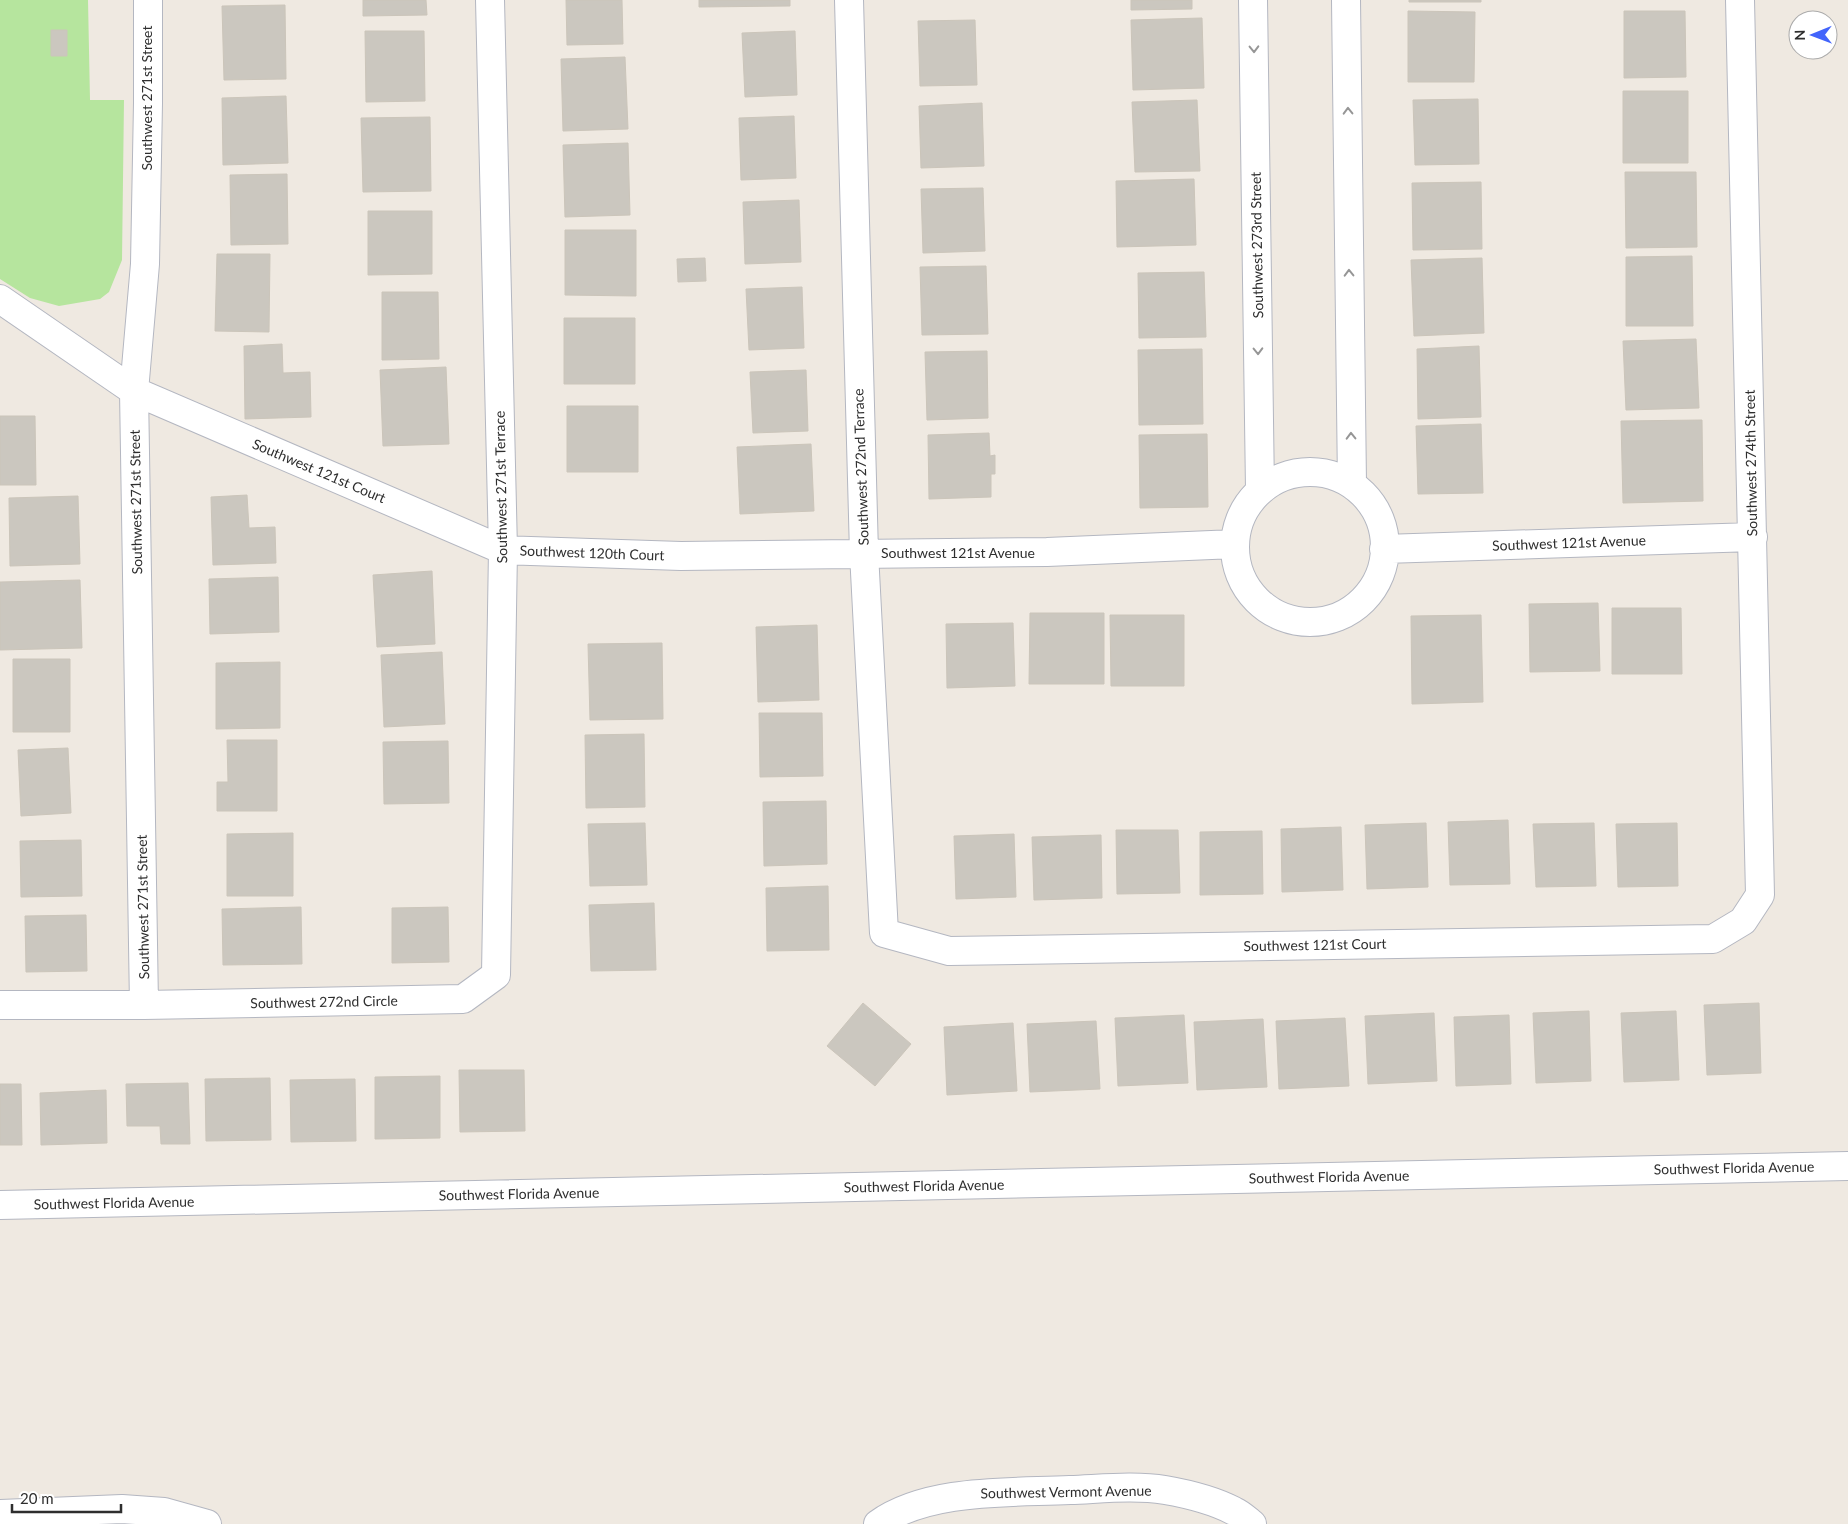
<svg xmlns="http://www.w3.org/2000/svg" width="1848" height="1524" font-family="Lato,sans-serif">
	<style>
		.green { fill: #b6e59e }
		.building { fill: #cbc7bf; stroke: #cbc5ba }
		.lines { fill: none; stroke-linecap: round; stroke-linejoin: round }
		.minor-casing { stroke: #b4b7c1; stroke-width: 30 }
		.minor { stroke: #fff; stroke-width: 28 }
		.oneway { stroke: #969696 }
		.labels { text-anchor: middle; stroke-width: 4; stroke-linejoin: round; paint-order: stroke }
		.street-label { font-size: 14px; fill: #2e2e2e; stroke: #fff }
	</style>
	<rect width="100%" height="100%" fill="#efe9e1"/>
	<!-- green -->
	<path class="green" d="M0,0H88L90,100H124L122,260L109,292L100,299L59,306L30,298L0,279Z"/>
	<!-- building -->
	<path class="building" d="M363,0H426L427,15L363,16Z
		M566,0H622L623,44L567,45Z
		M699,0H790V6L699,7Z
		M1131,0H1192V9L1131,10Z
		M1409,0H1481V2H1409Z
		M285,5L286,79L224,80L222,6Z
		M1408,11L1475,12L1474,82H1408Z
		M1624,11H1685L1686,77L1624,78Z
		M1202,18L1204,88L1133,90L1131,20Z
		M975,20L977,85L920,86L918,21Z
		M51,30H67V56H51Z
		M365,31H424L425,101L366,102Z
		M795,31L797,95L745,97L742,33Z
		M625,57L628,129L563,131L561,59Z
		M1623,91H1688V163H1623Z
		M286,96L288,163L223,165L222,98Z
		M1478,99L1479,164L1415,165L1413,100Z
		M1197,100L1200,171L1135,172L1132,102Z
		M982,103L984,166L921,168L919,106Z
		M794,116L796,178L741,180L739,118Z
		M430,117L431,191L363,192L361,118Z
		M628,143L630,215L565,217L563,145Z
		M1625,172H1696L1697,247L1626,248Z
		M287,174L288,244L231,245L230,175Z
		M1194,179L1196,245L1117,247L1116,181Z
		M1481,182L1482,249L1413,250L1412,183Z
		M983,188L985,251L923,253L921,189Z
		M799,200L801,262L745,264L743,202Z
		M368,211H432V274L368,275Z
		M565,230H636V296L565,295Z
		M217,254H270L269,332L215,331Z
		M1692,256L1693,326H1626V257Z
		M705,258L706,281L678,282L677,259Z
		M1482,258L1484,333L1414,336L1411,260Z
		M986,266L988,334L922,335L920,267Z
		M1204,272L1206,337L1139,338L1138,273Z
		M802,287L804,348L749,350L746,289Z
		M382,292H438L439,359L382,360Z
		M564,318H635V384H564Z
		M1696,339L1699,408L1626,410L1623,341Z
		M282,344L283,373L310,372L311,417L245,419L244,346Z
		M1479,346L1481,417L1418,419L1417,349Z
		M1202,349L1203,424L1139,425L1138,350Z
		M987,351L988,418L927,420L925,352Z
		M446,367L449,444L383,446L380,370Z
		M806,370L808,431L753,433L750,372Z
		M567,406H638V472H567Z
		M0,416H35L36,485H0Z
		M1702,420L1703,501L1623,503L1621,421Z
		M1481,424L1483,493L1418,494L1416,426Z
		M989,433L990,456L995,455V474H991V497L929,499L928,435Z
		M1207,434L1208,507L1140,508L1139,435Z
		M811,444L814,511L740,514L737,447Z
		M247,495L249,528L275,527L276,563L213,565L211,497Z
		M78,496L80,564L10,566L9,498Z
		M432,571L435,644L377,647L373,575Z
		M278,577L279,632L210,634L209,579Z
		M80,580L82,648L0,650V582Z
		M1598,603L1600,671L1530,672L1529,604Z
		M1612,608H1681L1682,674H1612Z
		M1030,613H1104V684H1029Z
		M1110,615H1184V686H1111Z
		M1481,615L1483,702L1412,704L1411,616Z
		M1013,623L1015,686L947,688L946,624Z
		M817,625L819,700L758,702L756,627Z
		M662,643L663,719L590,720L588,644Z
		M442,652L445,724L384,727L381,655Z
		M13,659H70V732H13Z
		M280,662V728L216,729V663Z
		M759,713H822L823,776L760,777Z
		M644,734L645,807L586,808L585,735Z
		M227,740H277V811H217V782H228Z
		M448,741L449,803L384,804L383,742Z
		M68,748L71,813L21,816L18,750Z
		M826,801L827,864L764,866L763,802Z
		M1508,820L1510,884L1450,885L1448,822Z
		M645,823L647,885L590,886L588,824Z
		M1426,823L1428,887L1367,889L1365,825Z
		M1594,823L1596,886L1536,887L1533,824Z
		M1677,823L1678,886L1618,887L1616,824Z
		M1341,827L1343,890L1282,892L1281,829Z
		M1116,830H1178L1180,893L1117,894Z
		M1262,831L1263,894L1200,895V832Z
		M293,833V896H227V834Z
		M1014,834L1016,897L956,899L954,836Z
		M1101,835L1102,898L1034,900L1032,837Z
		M81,840L82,896L21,897L20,841Z
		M828,886L829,950L767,951L766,888Z
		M654,903L656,970L591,971L589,905Z
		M301,907L302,964L223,965L222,909Z
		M448,907L449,962L392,963V908Z
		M86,915L87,971L26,972L25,916Z
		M863,1003L911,1044L875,1086L827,1046Z
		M1759,1003L1761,1073L1707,1075L1704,1005Z
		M1589,1011L1591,1081L1536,1083L1533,1013Z
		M1676,1011L1679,1080L1624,1082L1621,1013Z
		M1434,1013L1437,1081L1368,1084L1365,1016Z
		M1184,1015L1188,1083L1118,1086L1115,1018Z
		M1509,1015L1511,1084L1456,1086L1454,1017Z
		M1345,1018L1349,1086L1279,1089L1276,1021Z
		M1263,1019L1267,1087L1197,1090L1194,1022Z
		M1096,1021L1100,1089L1030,1092L1027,1024Z
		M1013,1023L1017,1091L947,1095L944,1027Z
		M459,1070H524L525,1131L460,1132Z
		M440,1076V1138L375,1139V1077Z
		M270,1078L271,1140L206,1141L205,1079Z
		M355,1079L356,1141L291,1142L290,1080Z
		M188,1083L190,1144H161L160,1126H127L126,1084Z
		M0,1084H21L22,1145H0Z
		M106,1090L107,1143L41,1145L40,1093Z"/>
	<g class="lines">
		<!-- minor casing -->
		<g class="minor-casing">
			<path id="minor" d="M849,0L864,553L884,933L949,951L1713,939L1743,921L1760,895L1740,0
				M1253,0L1260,490
				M1346,0L1352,484
				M0,299L134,391L503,550L681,556L1047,552L1235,544
				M1235 547a75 75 0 1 1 150 0a75 75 0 1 1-150 0Z
				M1384,549L1753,537
				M0,1005H144L463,999L496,975L503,550L490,0
				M144,1005L134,391L145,264L148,103V0
				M0,1205L1848,1166
				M0,1514L122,1509L164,1512L207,1524
				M878,1524C928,1488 1011,1493 1070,1490C1100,1489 1135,1485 1165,1490C1188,1494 1213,1500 1234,1511C1241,1514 1247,1520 1252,1524"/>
		</g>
		<!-- minor -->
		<use href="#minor" class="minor"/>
	</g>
	<!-- one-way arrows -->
	<defs><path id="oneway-chevron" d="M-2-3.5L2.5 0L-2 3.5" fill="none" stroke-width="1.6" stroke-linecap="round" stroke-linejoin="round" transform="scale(1.25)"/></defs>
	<g class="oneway">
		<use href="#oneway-chevron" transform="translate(1254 49) rotate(89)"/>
		<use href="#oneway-chevron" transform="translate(1348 111) rotate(-91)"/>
		<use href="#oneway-chevron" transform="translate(1349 273) rotate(-91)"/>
		<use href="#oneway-chevron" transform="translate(1258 351) rotate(89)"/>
		<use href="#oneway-chevron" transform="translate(1351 436) rotate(-91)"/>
	</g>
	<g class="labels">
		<!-- street labels -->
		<g class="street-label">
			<text transform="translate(147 98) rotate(-90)" y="5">Southwest 271st Street</text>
			<text transform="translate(1257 245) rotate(-91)" y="5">Southwest 273rd Street</text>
			<text transform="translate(1751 463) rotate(-91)" y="5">Southwest 274th Street</text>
			<text transform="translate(861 467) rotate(-92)" y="5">Southwest 272nd Terrace</text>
			<text transform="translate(319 471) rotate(23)" y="5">Southwest 121st Court</text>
			<text transform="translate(501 487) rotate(-91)" y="5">Southwest 271st Terrace</text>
			<text transform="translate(136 502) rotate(-91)" y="5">Southwest 271st Street</text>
			<text transform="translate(1569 543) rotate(-2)" y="5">Southwest 121st Avenue</text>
			<text transform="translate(592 553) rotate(2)" y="5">Southwest 120th Court</text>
			<text x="958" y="558">Southwest 121st Avenue</text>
			<text transform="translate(143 907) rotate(-91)" y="5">Southwest 271st Street</text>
			<text transform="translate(1315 945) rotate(-1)" y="5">Southwest 121st Court</text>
			<text transform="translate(324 1002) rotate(-1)" y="5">Southwest 272nd Circle</text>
			<text transform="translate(1734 1168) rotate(-1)" y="5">Southwest Florida Avenue</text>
			<text transform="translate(1329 1177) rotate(-1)" y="5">Southwest Florida Avenue</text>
			<text transform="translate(924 1186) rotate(-1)" y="5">Southwest Florida Avenue</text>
			<text transform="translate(519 1194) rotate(-1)" y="5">Southwest Florida Avenue</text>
			<text transform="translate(114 1203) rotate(-1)" y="5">Southwest Florida Avenue</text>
			<text transform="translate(1066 1492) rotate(-1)" y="5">Southwest Vermont Avenue</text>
		</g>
	</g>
	<!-- north arrow -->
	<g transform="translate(1813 35) rotate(269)"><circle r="24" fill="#ffffff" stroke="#ababab"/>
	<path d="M0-4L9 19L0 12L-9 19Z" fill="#4264fb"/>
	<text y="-8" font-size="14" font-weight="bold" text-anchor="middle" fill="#2e2e2e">N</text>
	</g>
	<!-- scale -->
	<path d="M12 1504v8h109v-8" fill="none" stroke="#2e2e2e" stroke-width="2.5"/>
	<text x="20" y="1504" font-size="15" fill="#2e2e2e" stroke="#ffffff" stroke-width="4" paint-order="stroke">20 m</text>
</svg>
